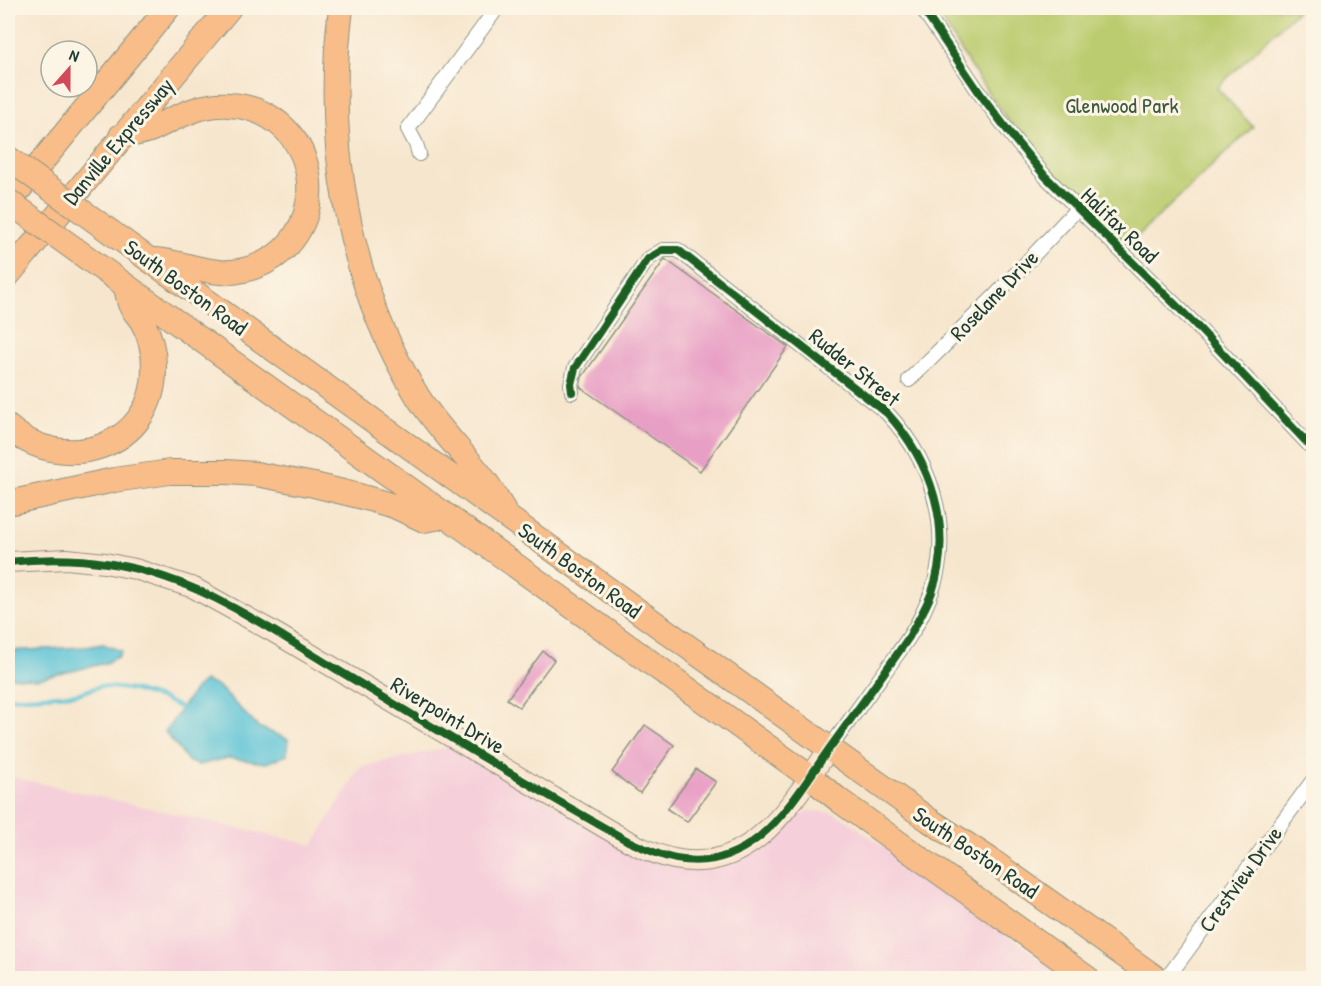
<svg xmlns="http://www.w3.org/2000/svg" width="1321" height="986" font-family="'Patrick Hand',sans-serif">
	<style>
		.built { fill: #f5cfda }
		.green { fill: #bbcc6f; stroke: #6d8452; stroke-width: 1.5 }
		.water { fill: #5bc3d7; stroke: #3d8086; stroke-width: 1.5 }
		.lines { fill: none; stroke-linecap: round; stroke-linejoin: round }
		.stream { stroke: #5bc3d7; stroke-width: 4 }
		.building { fill: #e89fc5 }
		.street-casing { stroke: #8b9281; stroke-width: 16 }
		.secondary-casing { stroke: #8b9281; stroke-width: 22 }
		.highway-casing { stroke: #8b9281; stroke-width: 26 }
		.street { stroke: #fff; stroke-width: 14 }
		.secondary { stroke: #fce5d0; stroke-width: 20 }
		.highway { stroke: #f8bd89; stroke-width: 24 }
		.highway-bridge-casing { stroke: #8b9281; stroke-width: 26; stroke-linecap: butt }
		.highway-bridge { stroke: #f8bd89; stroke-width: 24 }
		.cycleway-casing { stroke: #fcf5e5; stroke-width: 11 }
		.cycleway { stroke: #1b5e20; stroke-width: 8 }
		.labels { text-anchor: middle; stroke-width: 6; stroke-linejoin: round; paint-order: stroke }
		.park-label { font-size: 22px; fill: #3e5a40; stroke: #fcf5e5 }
		.street-label { font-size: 22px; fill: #1f3d34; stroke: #fcf5e5 }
	</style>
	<rect width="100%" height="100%" fill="#fcf5e5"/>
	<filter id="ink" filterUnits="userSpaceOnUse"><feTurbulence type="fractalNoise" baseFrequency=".0167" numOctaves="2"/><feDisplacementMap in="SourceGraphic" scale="12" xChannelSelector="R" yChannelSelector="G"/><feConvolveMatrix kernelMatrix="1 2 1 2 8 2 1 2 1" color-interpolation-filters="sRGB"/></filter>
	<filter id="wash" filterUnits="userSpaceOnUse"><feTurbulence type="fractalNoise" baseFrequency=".008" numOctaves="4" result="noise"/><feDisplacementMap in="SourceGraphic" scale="24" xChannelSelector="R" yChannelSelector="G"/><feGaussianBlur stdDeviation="1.35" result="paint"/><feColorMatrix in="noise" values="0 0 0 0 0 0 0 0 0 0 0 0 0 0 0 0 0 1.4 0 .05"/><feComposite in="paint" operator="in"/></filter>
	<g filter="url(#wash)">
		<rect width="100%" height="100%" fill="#f7e6ce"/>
		<!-- built -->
		<path class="built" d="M453,746L648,859L754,851L779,838L797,817L809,811L833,813L845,819L1068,978H8V776L313,845L360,767Z"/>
		<!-- green -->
		<path class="green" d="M935,8H1300L1217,88L1253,127L1126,247C1088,209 1050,172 1016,130C985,92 960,49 935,8Z"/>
		<!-- water -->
		<path class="water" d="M103,644L121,651L119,656L106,663L37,679L8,677V651L85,647Z
			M204,681L219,687L258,727L288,739L287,755L266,763L228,758L199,765L189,762L165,732L195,689Z"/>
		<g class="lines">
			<!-- stream -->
			<path class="stream" d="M8,698L77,694L101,686L133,690L163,699L181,708"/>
		</g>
		<g id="blocks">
			<!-- building -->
			<path class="building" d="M665,259L788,347L700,471L580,387L582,377Z
				M543,651L554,660L519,707L507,699Z
				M645,725L674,745L640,793L612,772Z
				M696,769L716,782L687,822L667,809Z"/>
		</g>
	</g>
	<g filter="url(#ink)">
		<use href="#blocks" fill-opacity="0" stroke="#8b9281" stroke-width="1.5"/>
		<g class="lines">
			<!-- street casing -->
			<g class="street-casing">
				<path id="street" d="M922,8L981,95L1015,140L1045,176L1194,323L1314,450
					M419,154L416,144L408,129L497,8
					M909,380L994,297L1077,209
					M572,392L571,384L575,368L648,259L663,250H678L887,413C936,466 957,541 925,608C915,631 900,650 886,670C867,696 848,723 829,749
					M1167,978L1314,779"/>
			</g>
			<!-- secondary casing -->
			<g class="secondary-casing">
				<path id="secondary" d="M8,562L67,559L105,563L135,569L194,588L270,630L607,829C628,841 650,854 674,859C752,875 792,802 829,749"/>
			</g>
			<!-- highway casing -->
			<g class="highway-casing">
				<path id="highway" d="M341,8C324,140 347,283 418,397C438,429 464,453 486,482C492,490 497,500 503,509
					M121,136C131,134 143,133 152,129C177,117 201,103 229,105C327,111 339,247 244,270C214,278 185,262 155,260
					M8,203L168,8
					M112,233L929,820L989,859L1156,978
					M90,260L810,777L840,801L1087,978
					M8,275L229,8
					M8,427C63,476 156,448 154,367C154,352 150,336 143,323C139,316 133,311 130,304C128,298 127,292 126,286
					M8,503L114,480L170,472H226L256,474L314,485L359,496L394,506L424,520L447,516"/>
			</g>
			<!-- street -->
			<use href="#street" class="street"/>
			<!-- secondary -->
			<use href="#secondary" class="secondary"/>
			<!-- highway -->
			<use href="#highway" class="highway"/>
			<!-- highway-bridge casing -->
			<g class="highway-bridge-casing">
				<path id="highway-bridge" d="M8,158L112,233
					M8,201L90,260"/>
			</g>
			<!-- highway-bridge -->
			<use href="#highway-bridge" class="highway-bridge"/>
			<!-- cycleway casing -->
			<g class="cycleway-casing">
				<path id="cycleway" d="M922,8L981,95L1015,140L1045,176L1194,323L1314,450
					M8,562C60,556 114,560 164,577C225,597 281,636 336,669C433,727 529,786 628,841C644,848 659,856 676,859C754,873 791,803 829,749C856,712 883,675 909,637C917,622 926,608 932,592C954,528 931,461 887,413L678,250H663L648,259L575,368L571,384L572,392"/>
			</g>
			<!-- cycleway -->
			<use href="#cycleway" class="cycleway"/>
		</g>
	</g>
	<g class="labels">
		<!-- park labels -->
		<g class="park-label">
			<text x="1122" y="113">Glenwood Park</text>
		</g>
		<!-- street labels -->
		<g class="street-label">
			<text transform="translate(118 141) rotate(-50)" y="8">Danville Expressway</text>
			<text transform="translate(1120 225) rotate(44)" y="8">Halifax Road</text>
			<text transform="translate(186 287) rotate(36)" y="8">South Boston Road</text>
			<text transform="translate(994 295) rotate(-46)" y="8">Roselane Drive</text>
			<text transform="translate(855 367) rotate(39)" y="8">Rudder Street</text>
			<text transform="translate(580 570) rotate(36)" y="8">South Boston Road</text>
			<text transform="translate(448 715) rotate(31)" y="8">Riverpoint Drive</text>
			<text transform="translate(976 852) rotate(34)" y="8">South Boston Road</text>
			<text transform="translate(1240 879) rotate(-54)" y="8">Crestview Drive</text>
		</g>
	</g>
	<!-- margin -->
	<rect width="1321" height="986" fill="none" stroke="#fcf5e5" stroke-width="30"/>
	<!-- north arrow -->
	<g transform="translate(69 69) rotate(21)"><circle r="28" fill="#fcf5e5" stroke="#a4ab9e" stroke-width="1.5"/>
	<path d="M0-4.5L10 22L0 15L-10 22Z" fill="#d1495b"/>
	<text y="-9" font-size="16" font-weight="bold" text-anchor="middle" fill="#1f3d34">N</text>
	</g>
</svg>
